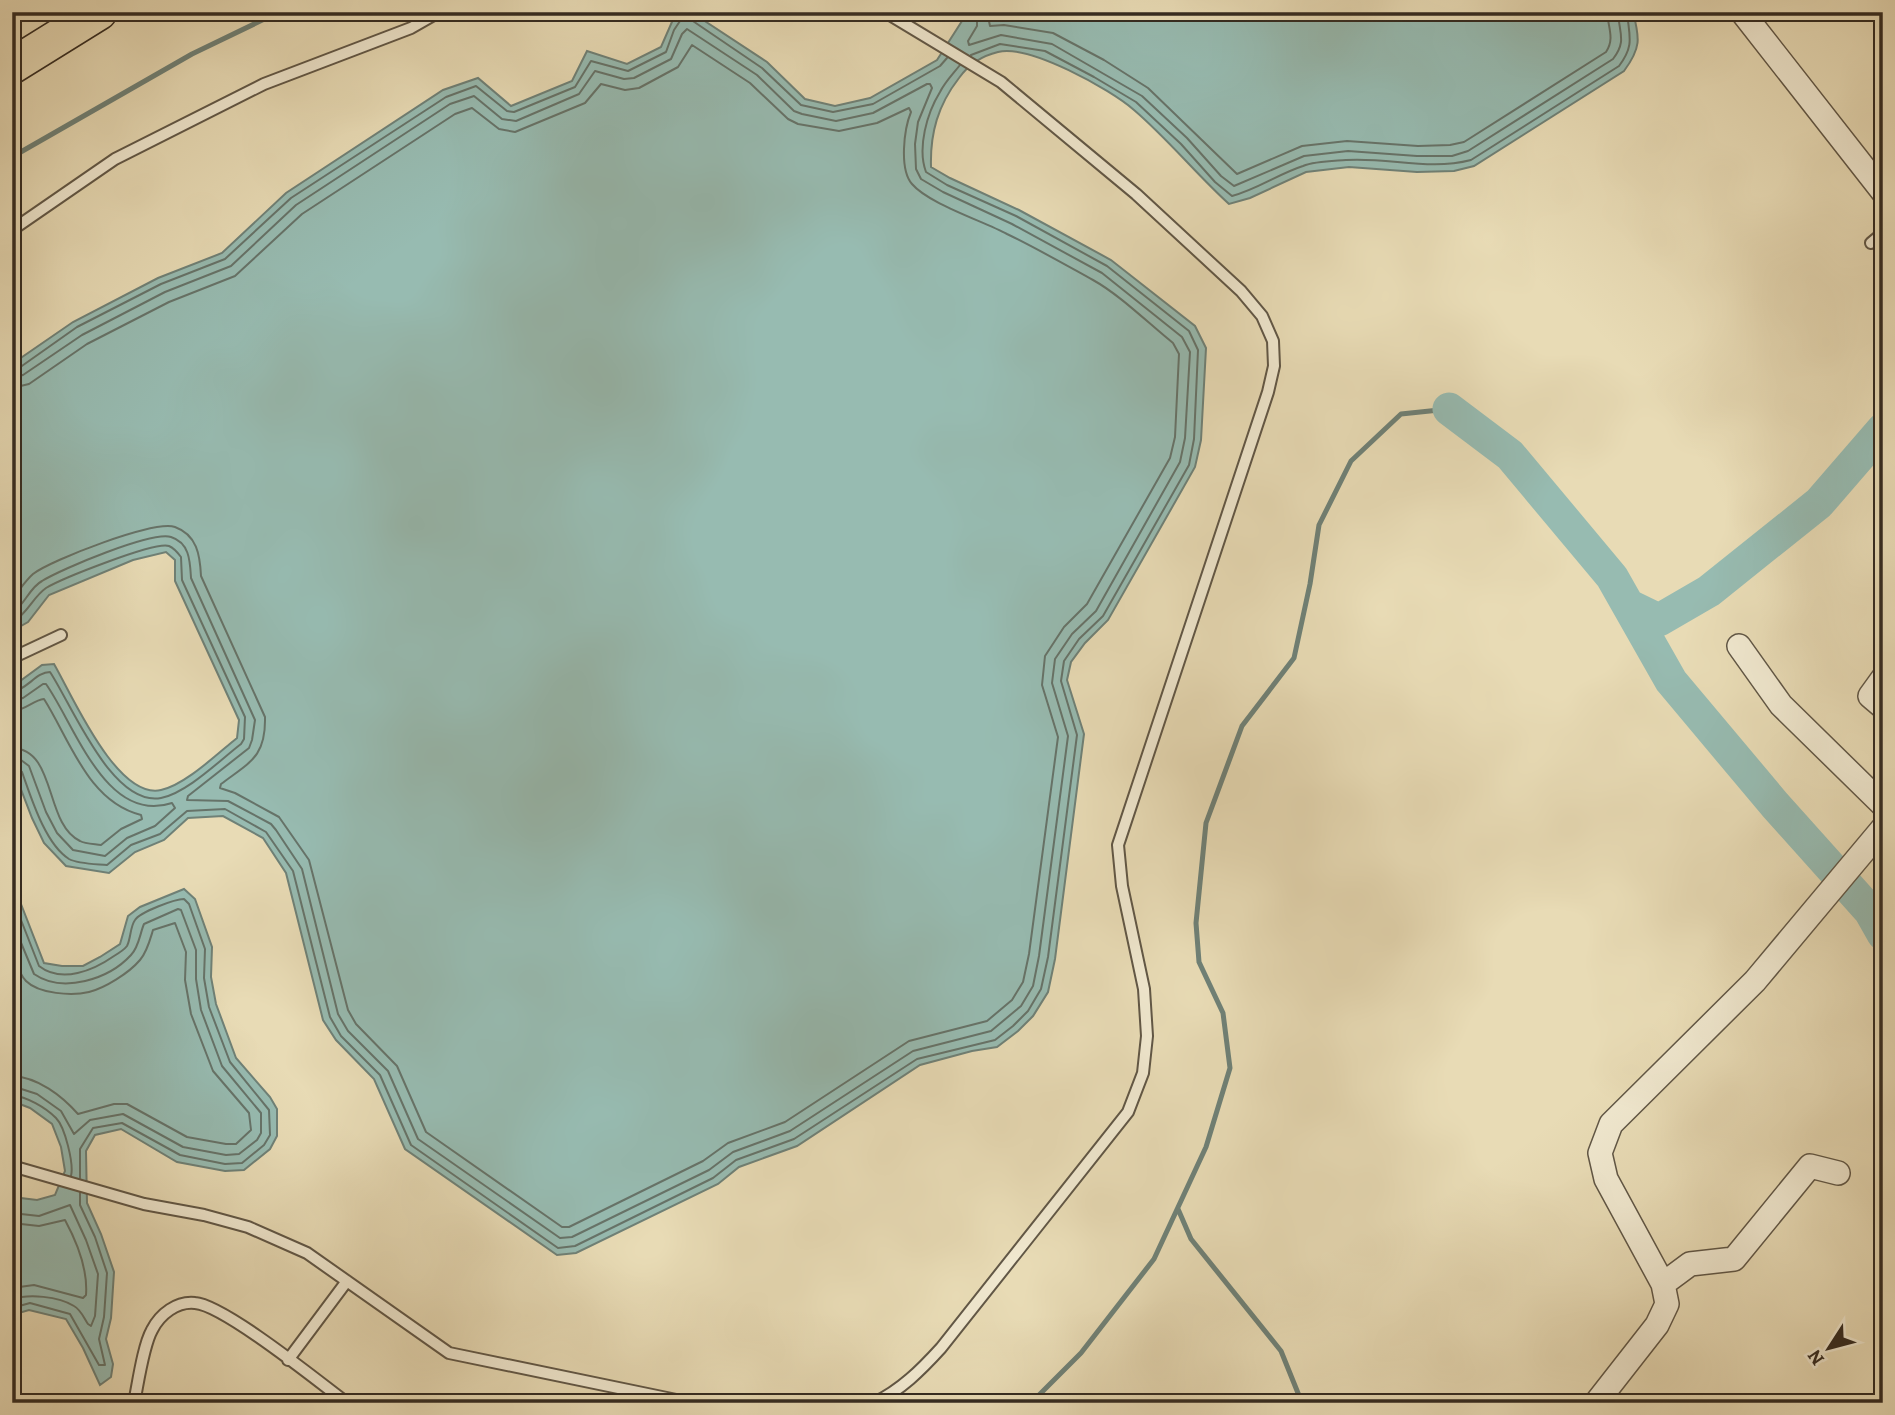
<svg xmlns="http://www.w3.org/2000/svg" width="1895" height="1415" font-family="Alegreya,serif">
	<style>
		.water { fill: #97bbb1; stroke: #6f8177; stroke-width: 2 }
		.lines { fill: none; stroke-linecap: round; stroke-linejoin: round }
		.shore { stroke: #667369; stroke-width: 2 }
		.stream { stroke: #6f8177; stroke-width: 5 }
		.river { stroke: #97bbb1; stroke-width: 33 }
		.service-casing { stroke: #615746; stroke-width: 14 }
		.minor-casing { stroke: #615746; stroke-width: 26 }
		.primary-casing { stroke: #342b21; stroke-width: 38 }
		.service { stroke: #f0e8cf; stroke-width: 10 }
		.minor { stroke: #f0e8cf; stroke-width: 23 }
		.primary { stroke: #e8dbb5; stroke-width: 35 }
	</style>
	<rect width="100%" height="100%" fill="#e8dbb5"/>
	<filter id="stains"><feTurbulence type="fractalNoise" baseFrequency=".00286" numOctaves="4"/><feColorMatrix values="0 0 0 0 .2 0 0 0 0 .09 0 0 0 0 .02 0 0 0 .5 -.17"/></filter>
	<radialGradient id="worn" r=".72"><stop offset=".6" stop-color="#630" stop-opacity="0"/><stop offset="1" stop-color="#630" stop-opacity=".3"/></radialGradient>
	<!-- water -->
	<path class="water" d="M961,12H1633C1640,39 1641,48 1624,71L1474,166L1454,171L1417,172L1349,167L1306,172L1250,198L1229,204C1196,174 1168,139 1134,110C1110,89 1029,44 998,52C981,56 969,64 959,78C938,105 930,133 931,167L950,178L1019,210L1111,260L1195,326L1206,348L1201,440L1195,467L1108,620L1085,643L1071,662L1067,680L1084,734L1055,959L1048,992L1033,1016L1018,1031L997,1047L972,1051L920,1065L797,1146L739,1167L718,1184L576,1253L557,1255L405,1149L374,1079L336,1040L323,1020L286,873L263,838L223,816L188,818L164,840L135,852L109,873L66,866L44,843L32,818L12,766V687L42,665L54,664C72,695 117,800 161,790C185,785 217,754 237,738L239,720L175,581V560L166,552L133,560L49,595L28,622L12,631V364L73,322L158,278L222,253L286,193L443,90L478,78L511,106L572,81L587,51L627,64L661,47L675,15L694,14L767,62L805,99L835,106L870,98L937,60L962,21Z
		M12,881L44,963L62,966H83L100,957L120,944L128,916L140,907L184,889L195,899L212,947L211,977L216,1004L236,1058L270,1097L277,1109V1136L270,1149L244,1170L225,1171L177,1162L121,1129L95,1135L86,1151L87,1203L101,1234L114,1272L111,1318L106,1339L113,1364L111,1377L100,1385L83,1348L66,1319L29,1310L12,1315V1197L37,1200L55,1195L65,1171L61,1147L52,1124L30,1108L12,1101Z"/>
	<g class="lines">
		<!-- shore -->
		<path class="shore" d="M977,12V26L968,41L969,45L1001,35L1052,44L1142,96L1187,138L1221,176L1234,186L1304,156L1348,151L1417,156H1452L1468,151L1613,59C1627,41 1619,33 1618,12
			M987,12L990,26L1004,25L1053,33L1104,60L1148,88L1237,174L1302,146L1347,141L1418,146L1450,145L1464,142L1606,52C1615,39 1608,27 1607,12
			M971,55L1000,44L1045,51L1094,77L1136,102L1181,144L1215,182L1232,196C1258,189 1278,174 1303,166C1315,161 1333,161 1346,160C1389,157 1429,171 1471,160L1619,66C1635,45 1629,36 1627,12
			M12,369L19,368L77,327L161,284L225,259L291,198L446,97L476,86L507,111L514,112L575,87L591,61L628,71L666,52L674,30L684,15L762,68L801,105L833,112L873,104L940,66L947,58
			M12,378L23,375L82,335L165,292L231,266L296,205L450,104L474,96L502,119L516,121L579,94L595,71L624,79L634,78L671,59L682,34L687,29L757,75L794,111L802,114L836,121L873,113L927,84H930L932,88L918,122L915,144L916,169L921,179L943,192L1012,224L1102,273L1182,337L1190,352L1185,438L1180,462L1096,611L1072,634L1055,659L1052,683L1068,736L1039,956L1033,986L1021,1006L991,1031L913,1051L790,1131L733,1152L709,1170L572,1237L560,1238L418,1139L388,1071L348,1031L338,1014L302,869L276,830L271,824L228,801L187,800L188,796L249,748L252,740L255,720L191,578C190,562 190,543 171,537C152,531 61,569 42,581C29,588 25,605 12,613
			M12,388L29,384L87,344L169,302L235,276L302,214L455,114L472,108L499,129L515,132L585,103L601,84L625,90L639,88L678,67L692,45L750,83L788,119L798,124L839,131L877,123L909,108L911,112C904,129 899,169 912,184C929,204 983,221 1007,234C1036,248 1064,264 1093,280C1120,295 1148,323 1173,343L1179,354L1175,437L1170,458L1087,604L1064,627L1045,656L1042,685L1058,737L1029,954L1023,982L1012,1000L987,1021L909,1041L785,1122L728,1143L703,1161L569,1227H562L426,1132L397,1066L356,1024L348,1010L309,860L279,817L235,793L220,788L221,784C250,762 266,757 265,717L201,576C200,555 197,535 175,527C154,520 51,560 33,574C25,581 19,591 12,599
			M12,623C28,613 33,597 46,588C61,579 155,541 169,546C174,548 178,553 181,557L182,580L245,717L244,739L241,744C220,760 187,793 161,798C112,807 72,705 50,672C36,672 27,690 12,692
			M12,701L23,698L43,684H46C75,725 106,825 172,803L175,808L155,826L127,838L105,856L73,850L57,833L46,812L29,766L21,760L12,758
			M12,711C25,711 33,700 44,699C70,740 88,802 141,815L142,819L121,829L101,845C95,844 85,844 80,841C44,824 57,749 12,748
			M12,767L22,772C31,797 45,844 69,859C78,864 97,864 107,865L131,845L160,834L187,811L225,809L266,832L293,871L330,1017L341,1036L380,1075L411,1145L558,1248L575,1246L713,1178L736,1160L794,1139L917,1059L995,1040L1013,1026L1028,1011L1041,989L1048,957L1077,735L1061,681L1064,661L1079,639L1103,616L1189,465L1194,439L1198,350L1189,331L1107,266L1016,216L947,185L926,172C917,148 927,113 940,92C945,82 953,74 960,65
			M12,897L39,966C62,984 94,970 114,956C119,953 124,950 127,946C131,938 130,927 135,920C140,912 175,899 184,899L189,904L205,949L204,978L209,1007L230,1062L269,1110L270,1135L264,1145L242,1163L225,1164L180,1155L122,1123L93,1128L80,1149V1178
			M12,921L34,974C63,994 109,979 131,955C139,947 140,933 144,924L178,909L181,910L196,950V979L201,1010L222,1066L261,1113V1133L257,1140L239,1154L226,1155L183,1147L123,1114L90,1120L74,1134L61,1111L37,1094L12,1086
			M12,951C16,961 18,973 26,981C39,994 72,996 89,992C105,988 129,973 140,960C147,952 150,940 153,930L175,923L186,952L185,980L191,1014L213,1071L249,1113L251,1130L236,1144H226L187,1137L127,1104H114L78,1114C62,1096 38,1077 12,1076
			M12,1095C27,1097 45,1107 56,1118C65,1127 74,1164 71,1176
			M12,1213L39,1216L70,1205L86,1240L98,1274L95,1316L91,1326L88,1324C84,1318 81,1310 74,1306C58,1296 29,1294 12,1299
			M12,1223L39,1226L65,1220C78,1244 88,1269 86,1295L83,1298L34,1285L12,1288
			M12,1308L30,1303L70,1314L99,1365H105L99,1339L104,1317L107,1273L95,1237L80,1205V1193"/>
		<!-- stream -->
		<path class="stream" d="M12,157L192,54L279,12
			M1178,1209L1191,1239L1281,1351L1302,1403
			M1031,1403L1081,1353L1154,1259L1206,1147L1230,1068L1223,1013L1199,962L1196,923L1206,823L1242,726L1294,658L1310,584L1319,525L1351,461L1401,414L1449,409
			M1881,1403L1883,1393"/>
		<!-- river -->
		<path class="river" d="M1449,409L1510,455L1612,577L1671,681L1775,805L1870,911L1883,934
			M1628,605L1659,620L1709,591L1819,503L1883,429"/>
		<!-- service casing -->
		<g class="service-casing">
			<path id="service" d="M12,230L115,159L264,84L411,28L439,12
				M1871,243L1883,233
				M12,658L61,635
				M12,1166L144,1204L204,1215L248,1227L307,1253L449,1353L691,1403
				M288,1360L347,1281
				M134,1403C138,1384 143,1346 152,1330C160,1314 177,1301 195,1303C224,1305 319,1382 347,1403
				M874,1403C901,1390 921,1370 941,1348L1128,1112L1143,1073L1147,1036L1144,989L1122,886L1118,845L1268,392L1274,366L1273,341L1262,316L1241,291L1136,194L1001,82L885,12"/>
		</g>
		<!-- minor casing -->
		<g class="minor-casing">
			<path id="minor" d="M1742,12L1883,192
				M1739,646L1781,705L1883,805
				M1883,678L1870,696L1883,707
				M1663,1284L1690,1264L1734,1259L1810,1166L1838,1173
				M1596,1403L1657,1325L1667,1304L1663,1284L1606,1179L1600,1153L1611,1124L1755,981L1883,828"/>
		</g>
		<!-- primary casing -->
		<g class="primary-casing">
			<path id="primary" d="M12,66L99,12"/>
		</g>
		<!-- service -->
		<use href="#service" class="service"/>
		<!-- minor -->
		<use href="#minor" class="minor"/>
		<!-- primary -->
		<use href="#primary" class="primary"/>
	</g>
	<!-- margin -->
	<rect width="1895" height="1415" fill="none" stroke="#e8dbb5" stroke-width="42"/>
	<rect x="14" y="14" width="1867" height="1387" fill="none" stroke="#342b21" stroke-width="3.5"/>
	<rect x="21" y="21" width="1853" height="1373" fill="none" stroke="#342b21" stroke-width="2"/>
	<!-- north arrow -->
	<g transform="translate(1829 1348) rotate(234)" stroke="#f0e8cf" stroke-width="5" paint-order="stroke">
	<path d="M0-5L12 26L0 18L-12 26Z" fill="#342b21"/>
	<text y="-10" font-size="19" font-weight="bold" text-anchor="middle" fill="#342b21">N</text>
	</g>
	<rect width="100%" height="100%" filter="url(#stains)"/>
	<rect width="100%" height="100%" fill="url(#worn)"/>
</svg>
